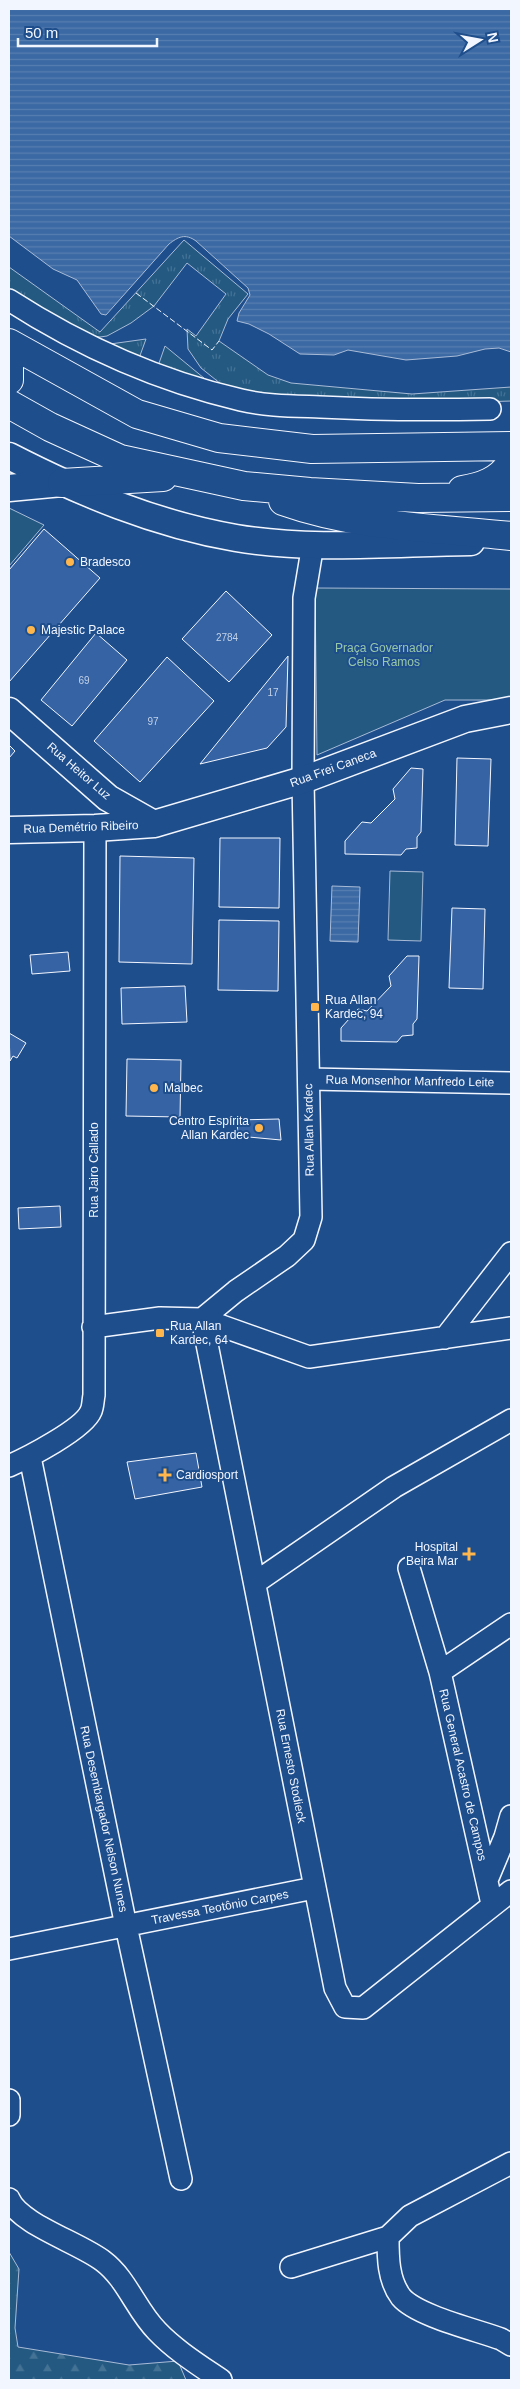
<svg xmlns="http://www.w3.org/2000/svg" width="520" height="2389" font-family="Helvetica,sans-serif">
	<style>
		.grass { fill: url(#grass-tufts); stroke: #a8bbd7 }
		.forest { fill: url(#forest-firs); stroke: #a8bbd7 }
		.green { fill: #245a82; stroke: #a8bbd7 }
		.water { fill: url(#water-rules); stroke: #a8bbd7 }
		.building { fill: #3563a3; stroke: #f2f6ff }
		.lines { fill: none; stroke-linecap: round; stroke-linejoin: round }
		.minor-casing { stroke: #f2f6ff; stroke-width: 24 }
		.major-casing { stroke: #f2f6ff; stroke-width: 29 }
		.highway-casing { stroke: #f2f6ff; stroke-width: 30 }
		.minor { stroke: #1f4e8c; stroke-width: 21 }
		.major { stroke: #1f4e8c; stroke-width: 26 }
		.highway { stroke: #1f4e8c; stroke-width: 28 }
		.fence { stroke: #f2f6ff; stroke-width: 1; stroke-dasharray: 6 2.5; stroke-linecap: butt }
		.poi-dot { fill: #ffb74d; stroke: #1f4e8c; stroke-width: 2 }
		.labels { text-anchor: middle; stroke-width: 4; stroke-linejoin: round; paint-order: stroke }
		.number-label { font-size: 10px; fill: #c3d1e8 }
		.poi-label { font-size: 12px; fill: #f2f6ff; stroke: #1f4e8c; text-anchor: start }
		.park-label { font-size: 12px; fill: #97c8a6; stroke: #1f4e8c }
		.street-label { font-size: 12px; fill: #f2f6ff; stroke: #1f4e8c }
	</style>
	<defs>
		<pattern id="grass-tufts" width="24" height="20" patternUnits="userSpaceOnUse" patternTransform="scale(1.25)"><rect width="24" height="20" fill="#245a82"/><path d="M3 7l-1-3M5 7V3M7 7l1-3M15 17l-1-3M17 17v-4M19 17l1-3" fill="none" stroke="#447295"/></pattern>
		<pattern id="forest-firs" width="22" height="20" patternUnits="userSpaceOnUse" patternTransform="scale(1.25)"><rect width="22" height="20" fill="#245a82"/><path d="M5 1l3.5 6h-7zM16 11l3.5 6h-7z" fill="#447295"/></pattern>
		<pattern id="water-rules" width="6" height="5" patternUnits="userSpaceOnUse" patternTransform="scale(1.25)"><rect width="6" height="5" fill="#3b69a3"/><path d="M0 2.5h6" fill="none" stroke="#587fb1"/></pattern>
	</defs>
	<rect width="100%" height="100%" fill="#1f4e8c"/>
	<!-- grass -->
	<path class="grass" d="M184,240L248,294L228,319L219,341L268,375L291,383L412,394L511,387V401L416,404L254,396L221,384L201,368L188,349L187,329L196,336L226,294L187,263L154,306L131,323L107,336L100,337L75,333L9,289V267L100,332Z
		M146,339L138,361L103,345Z
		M165,346L210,383L157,369Z"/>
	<!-- forest -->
	<path class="forest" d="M9,2252L19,2269L15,2328L18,2347L129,2365L178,2361L186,2380H9Z"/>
	<!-- green -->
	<path class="green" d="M9,508L44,525L9,566Z
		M315,588L511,589V700H445L317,755Z
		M390,871L423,872L421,941L388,940Z"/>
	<!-- water -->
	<path class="water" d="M9,9H511V352L499,348L485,349L457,356L406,360L348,350L334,355L300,354L269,334L249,324L237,321L239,313L250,295L248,288L196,241C185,233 178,237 169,244L106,315L101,314L77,280L53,269L9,236Z
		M332,886L360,887L358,942L330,941Z"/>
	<!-- building -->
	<path class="building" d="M44,529L100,578L9,682V570Z
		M226,591L272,635L229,682L182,639Z
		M96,633L127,660L72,726L41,700Z
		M288,656L286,727L267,748L200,764Z
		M167,657L214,701L140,782L94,741Z
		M9,745L15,751L9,758Z
		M457,758L491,759L488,846L455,845Z
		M411,768L423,769L421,832L417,837V848L406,849L401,855L345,854V841L362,822L371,823L395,799L393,789Z
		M220,838H280L279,908L219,907Z
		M120,856L194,858L192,964L119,962Z
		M452,908L485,909L483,989L449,988Z
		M219,920L279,921L278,991L218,990Z
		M68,952L70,971L32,974L30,955Z
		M407,956H419L417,1019L413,1024V1035L402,1036L397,1042L341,1041V1028L358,1009L367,1011L391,986L389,976Z
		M185,986L187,1022L122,1024L121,988Z
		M9,1033L26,1043L17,1058L13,1056L10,1061Z
		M127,1059L181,1060L180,1117L126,1116Z
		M279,1119L281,1140L238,1136L237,1120Z
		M60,1206L61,1227L19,1229L18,1208Z
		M196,1453L202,1487L135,1499L127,1462Z"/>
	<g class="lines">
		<!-- minor casing -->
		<g class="minor-casing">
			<path id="minor" d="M9,300C79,345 159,381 241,400C266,406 293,406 320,407C376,410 433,410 490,409
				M309,1079L511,1083
				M202,1319L335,1988L345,2007L363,2008L511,1891
				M202,1319L236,1291L287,1256L304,1240L311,1217L303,780L304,598L313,544
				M93,1327L160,1318L202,1319L309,1357L511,1328
				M445,1338L511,1253
				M30,1457L126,1926L181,2179
				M9,1466C27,1458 84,1429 91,1411C93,1407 93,1400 94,1395L95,828
				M409,1568L440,1672L492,1904
				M256,1582L394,1487L511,1420
				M440,1672L511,1624
				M487,1880L505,1837L511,1816
				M9,1949L314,1888
				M9,2100V2115
				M511,2163L410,2216L388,2237C388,2257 388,2280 401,2297C417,2316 477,2330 501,2339L511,2345
				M9,2199C19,2224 80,2243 103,2261C127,2279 136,2310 157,2331C175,2350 199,2365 221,2380
				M291,2267L388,2237"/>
		</g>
		<!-- major casing -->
		<g class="major-casing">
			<path id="major" d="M9,456C81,493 155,524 236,538C313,551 393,543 471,542
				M9,488L62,483
				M9,711L108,798L154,824
				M9,830L95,828L154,824L303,780L465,719L511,710"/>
		</g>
		<!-- highway casing -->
		<g class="highway-casing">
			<path id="highway" d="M9,343L137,414L219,438L312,449L511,446
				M9,358V380
				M9,404L50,427L120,459L244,486L310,492L418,498L511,497
				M62,483L163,477
				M462,490C482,487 499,481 511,463
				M283,501C356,527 435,528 511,536"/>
		</g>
		<!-- minor -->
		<use href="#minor" class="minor"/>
		<!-- major -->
		<use href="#major" class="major"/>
		<!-- highway -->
		<use href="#highway" class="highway"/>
		<!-- fence -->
		<path class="fence" d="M136,293L212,350L219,341"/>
	</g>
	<!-- markers -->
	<g class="poi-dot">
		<circle cx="70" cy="562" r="5"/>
		<circle cx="31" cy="630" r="5"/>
		<rect x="310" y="1002" width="10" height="10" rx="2.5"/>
		<circle cx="154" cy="1088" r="5"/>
		<circle cx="259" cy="1128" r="5"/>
		<rect x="155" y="1328" width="10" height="10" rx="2.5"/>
		<path d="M162.5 1467.5h5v5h5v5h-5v5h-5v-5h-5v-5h5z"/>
		<path d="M466.5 1546.5h5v5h5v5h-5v5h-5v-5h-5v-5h5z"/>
	</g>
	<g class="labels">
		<!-- number labels -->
		<g class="number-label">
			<text x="227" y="641">2784</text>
			<text x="84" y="684">69</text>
			<text x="273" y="696">17</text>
			<text x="153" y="725">97</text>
		</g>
		<!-- poi labels -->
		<g class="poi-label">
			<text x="80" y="566">Bradesco</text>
			<text x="41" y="634">Majestic Palace</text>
			<text x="325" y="1004">Rua Allan<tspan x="325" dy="14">Kardec, 94</tspan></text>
			<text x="164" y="1092">Malbec</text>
			<text x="249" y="1125" text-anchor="end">Centro Espírita<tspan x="249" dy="14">Allan Kardec</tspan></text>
			<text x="170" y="1330">Rua Allan<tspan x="170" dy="14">Kardec, 64</tspan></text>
			<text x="176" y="1479">Cardiosport</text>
			<text x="458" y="1551" text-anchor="end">Hospital<tspan x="458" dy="14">Beira Mar</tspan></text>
		</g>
		<!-- park labels -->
		<g class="park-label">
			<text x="384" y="652">Praça Governador<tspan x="384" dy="14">Celso Ramos</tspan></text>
		</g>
		<!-- street labels -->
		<g class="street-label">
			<text transform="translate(333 768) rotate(-20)" y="4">Rua Frei Caneca</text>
			<text transform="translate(79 771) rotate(41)" y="4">Rua Heitor Luz</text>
			<text transform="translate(81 827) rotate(-2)" y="4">Rua Demétrio Ribeiro</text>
			<text transform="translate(410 1081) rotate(1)" y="4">Rua Monsenhor Manfredo Leite</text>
			<text transform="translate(309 1130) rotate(-91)" y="4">Rua Allan Kardec</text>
			<text transform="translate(94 1170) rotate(-90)" y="4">Rua Jairo Callado</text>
			<text transform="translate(291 1766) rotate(79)" y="4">Rua Ernesto Stodieck</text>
			<text transform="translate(463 1775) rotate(77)" y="4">Rua General Acastro de Campos</text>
			<text transform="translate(104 1819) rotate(78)" y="4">Rua Desembargador Nelson Nunes</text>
			<text transform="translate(220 1907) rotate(-11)" y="4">Travessa Teotônio Carpes</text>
		</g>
	</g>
	<!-- border -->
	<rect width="520" height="2389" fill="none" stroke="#f2f6ff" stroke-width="20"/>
	<!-- north arrow -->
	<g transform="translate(480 40) rotate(79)" stroke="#1f4e8c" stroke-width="4" paint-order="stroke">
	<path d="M0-4L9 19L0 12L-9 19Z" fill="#f2f6ff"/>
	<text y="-8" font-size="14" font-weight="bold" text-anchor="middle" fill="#f2f6ff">N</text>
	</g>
	<!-- scale -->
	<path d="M18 38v8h139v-8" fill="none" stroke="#f2f6ff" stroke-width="2.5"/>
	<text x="25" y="38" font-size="15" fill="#f2f6ff" stroke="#1f4e8c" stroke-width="4" paint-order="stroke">50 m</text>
</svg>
